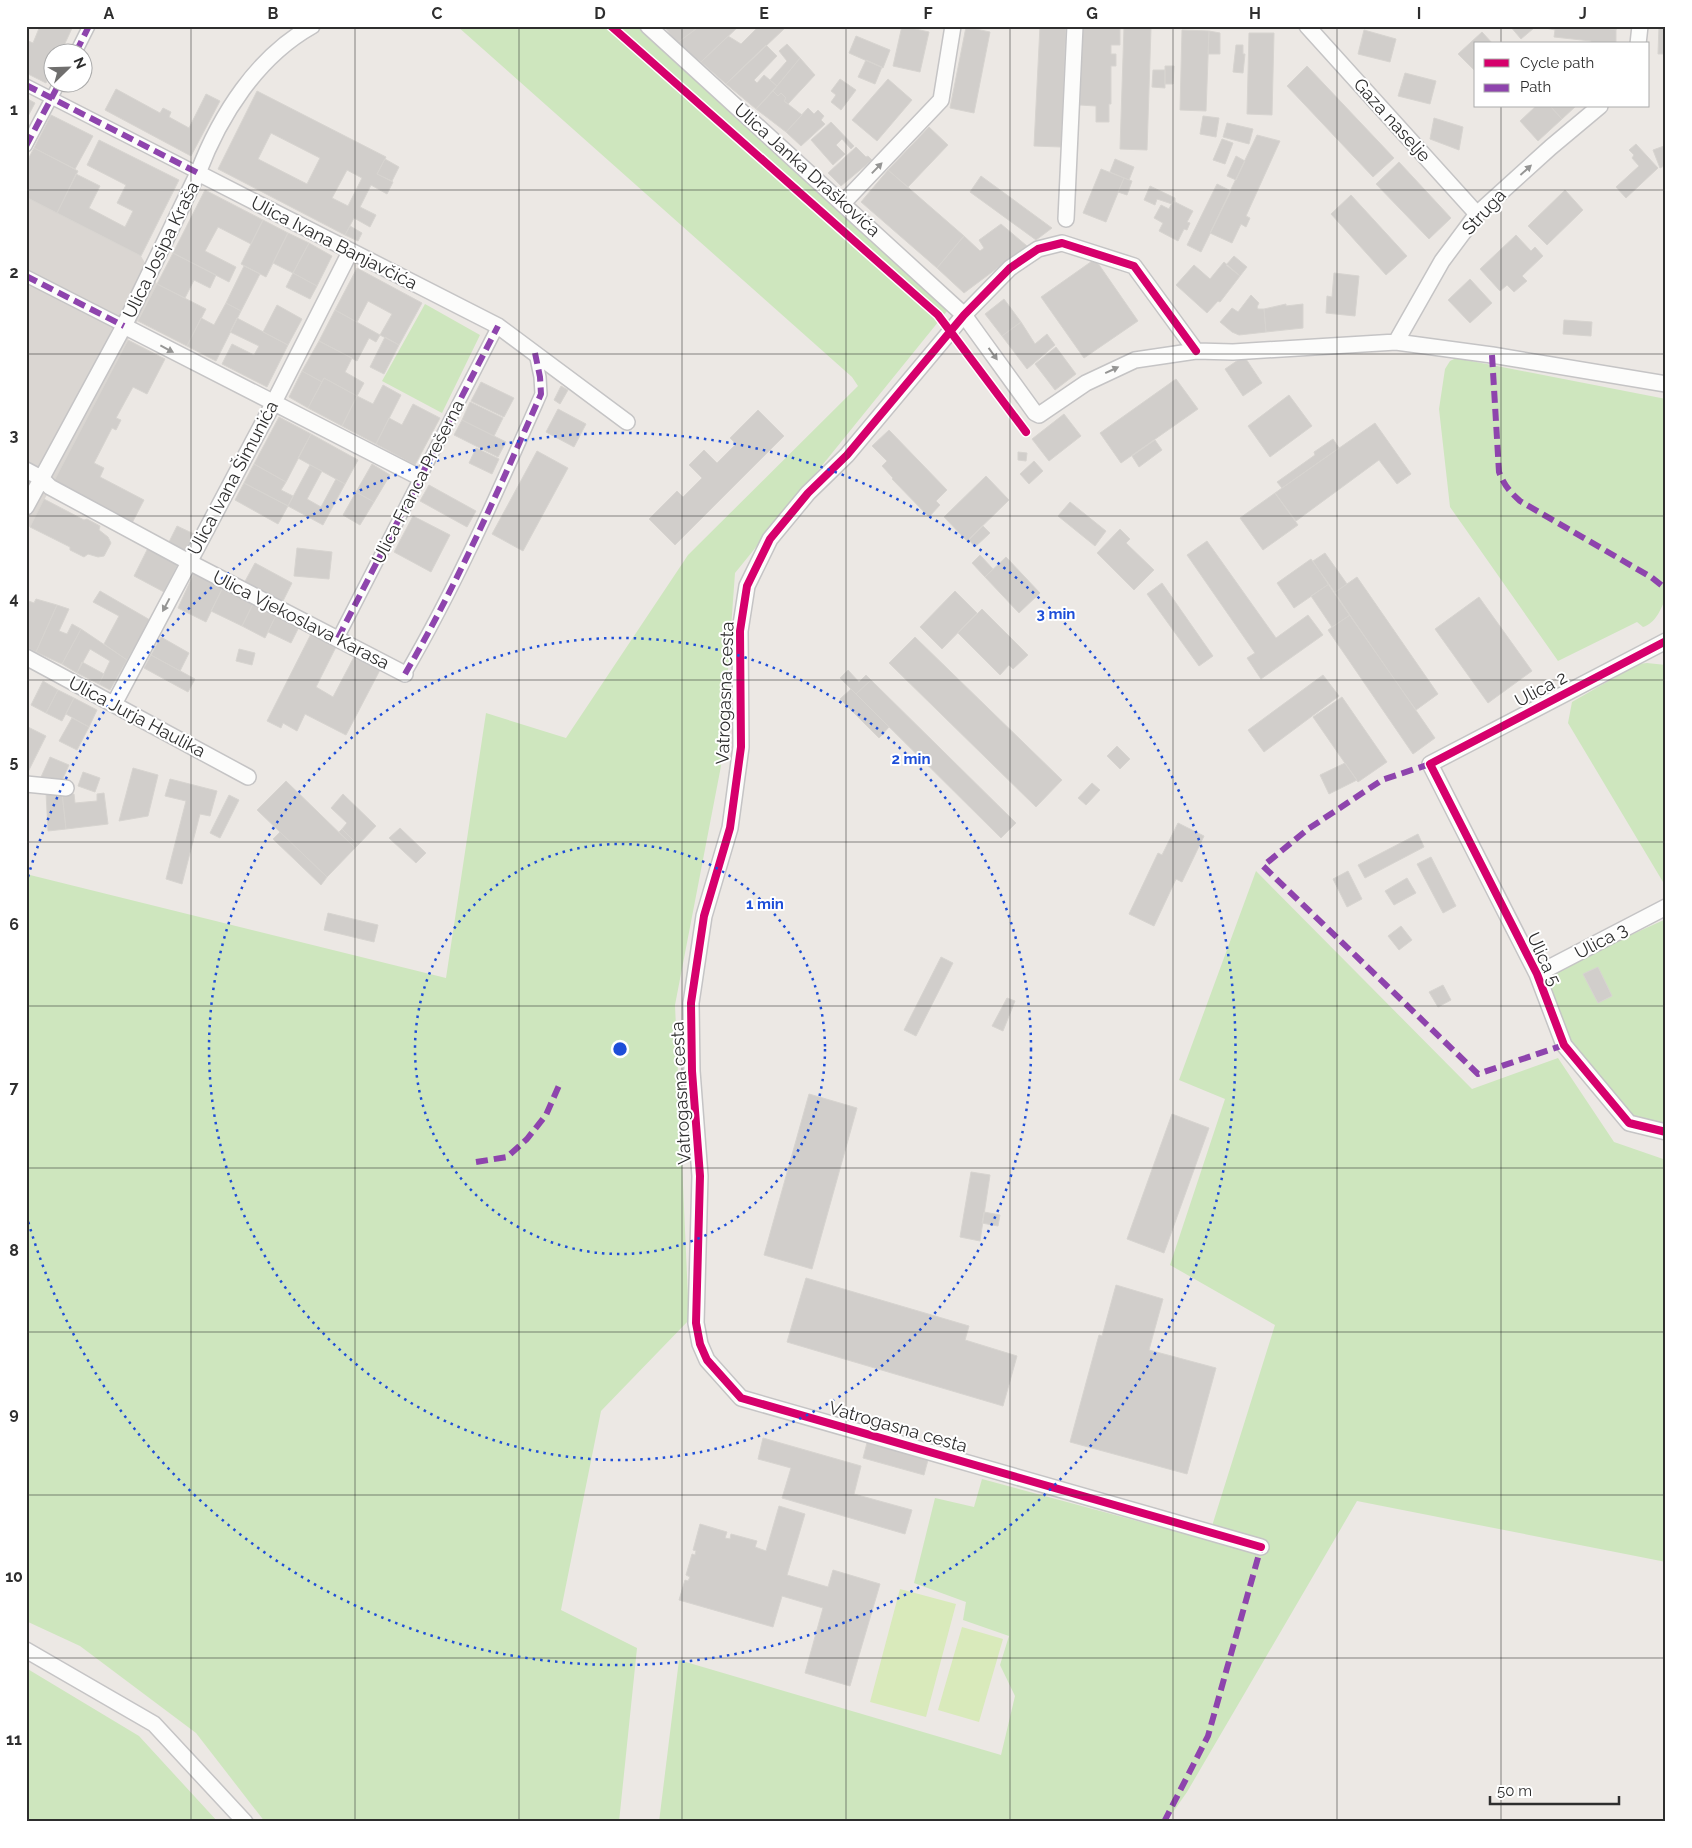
<svg xmlns="http://www.w3.org/2000/svg" width="1692" height="1848" font-family="Raleway,sans-serif">
	<style>
		.green { fill: #cee6be; fill-rule: evenodd }
		.pitch { fill: #d9eabb }
		.plaza { fill: #dad6d2 }
		.building { fill: #d1cecb; stroke: #d7d4d0; fill-rule: evenodd }
		.lines { fill: none; stroke-linecap: round; stroke-linejoin: round }
		.pedestrian-casing { stroke: #c5c4c5; stroke-width: 14 }
		.minor-casing { stroke: #c5c4c5; stroke-width: 18 }
		.pedestrian { stroke: #fcfcfb; stroke-width: 11 }
		.minor { stroke: #fcfcfb; stroke-width: 15 }
		.quiet { stroke: #8e44ad; stroke-width: 6; stroke-dasharray: 12 6; stroke-linecap: butt }
		.cycleway-casing { stroke: #fff; stroke-width: 11 }
		.cycleway { stroke: #d6006c; stroke-width: 8 }
		.oneway { fill: #959594 }
		.grid { fill: none; stroke: #2e2e2e; stroke-width: 1; stroke-opacity: 0.55 }
		.ring { fill: none; stroke: #1d4ed8; stroke-width: 2.5; stroke-dasharray: 2.5 5 }
		.labels { text-anchor: middle; stroke-width: 4; stroke-linejoin: round; paint-order: stroke }
		.street-label { font-size: 18px; fill: #2e2e2e; stroke: #fff }
		.centre { fill: #1d4ed8; stroke: #fff; stroke-width: 2.5 }
		.ring-label { font-size: 15px; text-anchor: middle; font-weight: bold; fill: #1d4ed8; stroke: #fff; stroke-width: 4; stroke-linejoin: round; paint-order: stroke }
		.neatline { fill: none; stroke: #2e2e2e; stroke-width: 2 }
		.grid-label { font-size: 16px; text-anchor: middle; font-weight: bold; fill: #2e2e2e }
	</style>
	<rect width="100%" height="100%" fill="#ece8e4"/>
	<!-- green -->
	<path class="green" d="M457,26H636L947,311L735,573L721,766L675,1005L689,1320L601,1411L561,1610L637,1648L619,1822H265L196,1733L80,1646L26,1621V874L446,978L486,713L566,738L688,555L858,386L852,377Z
		M425,304L480,335L442,413L382,381Z
		M1456,358L1666,399V597C1661,609 1656,623 1643,627L1637,622L1558,661L1450,507L1439,409L1445,369L1450,361Z
		M1647,663L1666,665V887L1568,723L1572,702L1638,664Z
		M1256,871L1472,1089L1558,1058L1614,1142L1666,1160V1562L1357,1501L1187,1792L1166,1822H659L679,1660L1001,1755L1015,1696L1000,1665L1009,1636L963,1620L966,1602L914,1583L935,1498L974,1507L982,1479L1215,1542L1212,1526L1275,1325L1170,1265L1225,1099L1179,1080Z
		M1666,919V1126L1632,1117L1566,1042L1544,982L1551,971ZM1598,968L1612,996L1598,1003L1584,974Z
		M26,1668L139,1736L218,1822H26Z"/>
	<!-- pitch -->
	<path class="pitch" d="M900,1589L956,1604L926,1717L870,1702Z
		M962,1627L1003,1639L979,1722L938,1710Z"/>
	<!-- plaza -->
	<path class="plaza" d="M26,197L141,256L157,284L30,527L26,524Z"/>
	<!-- building -->
	<path class="building" d="M40,26H73L61,52H52V70L46,83L26,73V40L33,43Z
		M664,26H700L677,43Z
		M700,26H739L701,62L677,43Z
		M759,26H781L784,29L726,84L701,62L728,36L741,44Z
		M902,26L929,32L920,72L893,66Z
		M1040,26H1066L1061,147L1034,146Z
		M1083,26H1120V45H1111V54H1116V66H1111V104H1109V122H1096V106L1080,105Z
		M1510,26H1532L1534,28L1521,39Z
		M1547,26H1595L1616,30V44H1591V41L1554,37L1555,30L1546,28Z
		M1595,26H1617L1616,30Z
		M1659,26H1666V54H1658Z
		M966,27L990,32L974,113L950,108Z
		M1124,27L1151,28L1147,150L1120,149Z
		M1182,30L1209,31L1206,111L1180,110Z
		M1364,30L1396,39L1390,62L1358,54Z
		M1209,31L1220,33V54H1208Z
		M1482,32L1493,44H1476V72L1458,54Z
		M1249,33H1274L1272,115L1247,114Z
		M856,36L890,50L883,68L849,53Z
		M787,44L800,58L777,86L770,80L787,61L779,51Z
		M766,45L777,56L754,80L757,83L764,75L777,86L756,109L726,84Z
		M1236,45H1243V54H1245L1243,73L1233,72Z
		M800,58L815,75L788,104L784,101L786,98L781,93L778,96L773,91Z
		M866,60L882,67L875,84L858,77Z
		M1165,66H1174L1173,84H1165Z
		M1307,66L1394,158L1373,177L1287,86Z
		M1153,70H1165V88L1152,87Z
		M1405,73L1436,81L1430,104L1398,96Z
		M840,79L856,90L841,110L831,102L836,95L831,91Z
		M888,79L912,100L877,141L852,120Z
		M116,89L160,113L163,108L171,112L169,117L189,128L206,94L220,101L191,156L105,110Z
		M257,91L386,157L377,174L393,182L387,194L371,185L360,207L376,215L370,227L354,218L345,235L218,169ZM271,133L320,158L307,184L258,159ZM347,170L362,178L348,206L332,198Z
		M773,91L778,96L781,93L786,98L784,101L802,115L786,132L756,109Z
		M26,98L35,103L26,120Z
		M1536,106H1550L1562,119L1538,141L1520,121Z
		M1550,106H1576L1562,119Z
		M808,108L814,114L818,110L824,116L821,120L825,124L801,146L786,132Z
		M51,115L93,136L75,169L34,148Z
		M1203,116L1219,118L1216,137L1200,134Z
		M1434,118L1463,127L1459,150L1430,139Z
		M831,122L854,146L851,149L842,139L836,145L845,154L833,165L811,140Z
		M1227,123L1253,129L1249,144L1223,137Z
		M929,127L948,145L908,187L888,170Z
		M1257,135L1280,141L1246,216L1250,218L1246,227L1241,224L1232,243L1210,233Z
		M1222,139L1233,143L1225,164L1213,160Z
		M99,140L179,180L141,256L57,213L76,174L100,186L89,208L125,227L133,211L117,203L126,185L87,165Z
		M1636,144L1658,168L1626,198L1616,187L1639,166L1632,158L1634,155L1629,150Z
		M1664,146L1666,165L1660,168L1653,150Z
		M856,147L866,157L868,156L872,160L841,186L828,173Z
		M34,148L78,171L57,213L26,197V163Z
		M1236,156L1245,161L1236,180L1227,176Z
		M385,159L399,167L392,181L377,174Z
		M1115,159L1134,167L1129,180L1110,172Z
		M1399,162L1451,218L1429,239L1376,184Z
		M1101,169L1124,178L1106,222L1083,213Z
		M888,170L964,236L937,268L861,202Z
		M981,176L1052,228L1036,240L970,192Z
		M1124,178L1132,181L1127,195L1118,192Z
		M1217,184L1231,191L1201,252L1187,245Z
		M1150,186L1175,198V202L1173,201L1172,204L1157,199L1155,205L1144,200Z
		M205,190L263,220L251,244L218,227L205,251L236,267L229,282L173,253Z
		M1565,190L1583,210L1547,245L1528,226Z
		M1351,195L1407,256L1386,275L1331,214Z
		M1173,201L1193,211L1187,222L1190,223L1187,230L1184,229L1178,241L1159,231L1163,223L1154,218L1161,205L1169,209Z
		M263,220L288,233L266,277L241,264Z
		M1001,224L1027,246L964,293L937,268L964,236L980,251L984,248L979,240Z
		M350,226L362,233L358,241L345,235Z
		M288,233L309,243L293,273L273,263Z
		M1516,235L1531,251L1535,247L1543,256L1522,276L1527,281L1514,292L1507,285L1500,291L1480,269Z
		M309,243L332,256L317,286L293,273Z
		M173,253L216,275L210,288L194,280L185,298L157,284Z
		M1234,256L1247,267L1240,276L1226,265Z
		M1095,259L1138,321L1084,358L1041,297Z
		M1224,262L1240,276L1220,302L1218,301L1207,313L1176,285L1194,265L1210,279Z
		M244,266L260,274L241,311L226,303Z
		M357,268L422,303L399,345L380,335L392,314L368,301L357,322L335,310Z
		M293,273L317,286L310,299L286,287Z
		M1334,273L1359,276L1355,316L1326,313L1327,296L1332,297Z
		M1470,279L1492,303L1470,323L1448,300Z
		M157,284L206,309L187,346L138,321Z
		M1251,295L1259,303L1257,307L1258,309H1264L1266,332L1239,335L1232,332L1220,322L1232,308L1238,312Z
		M1004,299L1021,322L1002,336L985,314Z
		M226,303L241,311L216,361L187,346L201,318L214,325Z
		M1286,304V306L1303,304V328L1266,332L1264,309Z
		M277,305L302,319L288,345L263,332Z
		M335,310L380,335L376,342L369,338L357,361L319,341Z
		M237,318L288,345L267,387L222,364L232,344L254,355L259,346L230,332Z
		M1564,320L1592,322L1591,336L1563,334Z
		M1021,322L1035,344L1047,334L1055,345L1027,369L1002,336Z
		M385,337L399,345L384,374L370,367Z
		M128,340L165,359L147,394L133,387L116,418L121,420L116,430L112,428L94,463L104,468L100,477L144,500L131,525L53,483Z
		M319,341L352,358L345,372L364,383L357,396L324,378L322,382L302,371Z
		M1056,347L1076,374L1055,390L1035,364Z
		M1244,356L1262,383L1243,396L1225,369Z
		M302,371L322,382L308,408L289,397Z
		M324,378L357,396L342,426L308,408Z
		M1176,379L1198,409L1121,463L1100,433Z
		M481,382L514,398L504,417L471,401Z
		M383,385L401,395L376,444L342,426L357,396L373,404Z
		M561,386L568,390L560,404L554,400Z
		M1289,395L1312,426L1270,457L1248,426Z
		M470,402L503,418L494,436L462,420Z
		M413,404L440,418L415,465L376,444L389,418L402,425Z
		M558,409L586,424L574,447L546,432Z
		M758,410L784,436L675,545L649,519L677,491L683,497L702,478L689,465L704,450L717,463L736,444L730,438Z
		M1064,414L1081,436L1049,461L1032,439Z
		M279,417L311,434L286,482L254,464Z
		M462,420L506,442L498,457L454,435Z
		M1375,423L1411,474L1397,484L1379,460L1296,521L1275,493Z
		M889,430L947,490L936,501L940,505L929,517L892,479L893,478L882,466L887,461L872,446Z
		M311,434L358,460L345,484L298,458Z
		M1333,439L1339,448L1282,488L1277,482L1315,455L1314,452Z
		M1155,440L1162,450L1139,467L1132,456Z
		M476,448L499,459L492,474L469,463Z
		M537,451L568,468L523,551L492,534Z
		M1018,452L1027,453L1026,461L1018,460Z
		M1034,461L1043,471L1029,484L1020,474Z
		M254,464L286,482L281,490L293,496L288,506L244,483Z
		M372,464L390,475L374,502L356,492Z
		M310,465L322,471L307,499L321,507L336,479L345,484L323,525L288,506Z
		M986,476L1009,500L967,541L944,517Z
		M244,483L288,506L278,524L235,500Z
		M429,485L476,511L467,527L420,501Z
		M356,492L374,502L360,525L343,515Z
		M1275,493L1298,525L1263,550L1240,518Z
		M44,499L84,520L87,519L100,526L99,530L108,537L111,543L104,556L98,557L88,554L84,557L70,550V547L30,527Z
		M1070,502L1106,531L1095,546L1058,516Z
		M413,516L450,535L431,572L394,552Z
		M177,526L194,534L184,553L168,544Z
		M983,526L990,533L975,547L969,540Z
		M1120,529L1130,539L1126,543L1154,570L1134,590L1097,553Z
		M1207,541L1276,638L1308,615L1323,635L1261,679L1247,658L1255,653L1187,555Z
		M148,548L178,564L164,592L134,576Z
		M297,548L332,552L329,579L294,576Z
		M1325,553L1347,584L1334,593L1313,561Z
		M980,555L993,569L985,577L972,563Z
		M1006,557L1040,593L1019,613L985,577Z
		M1311,559L1329,584L1294,608L1277,583Z
		M255,563L292,583L281,605L243,585Z
		M194,573L223,587L206,622L178,608Z
		M1357,577L1438,694L1416,710L1334,593Z
		M1162,583L1213,656L1199,666L1147,594Z
		M1329,584L1350,615L1332,627L1311,596Z
		M223,587L254,602L242,626L211,611Z
		M100,591L150,620L127,660L104,644L119,616L93,602Z
		M955,591L977,613L942,649L920,627Z
		M1479,597L1532,671L1488,703L1435,629Z
		M36,599L57,605L36,652L26,647V600L34,603Z
		M254,602L277,613L265,638L242,626Z
		M57,605L69,609L59,631L67,634L72,624L81,629L62,664L36,652Z
		M982,609L1028,655L1013,669L1009,665L1000,675L958,633Z
		M277,613L300,625L291,643L268,632Z
		M1350,615L1435,738L1413,754L1328,630Z
		M81,629L127,660L110,690L99,684L110,661L90,649L77,673L62,664Z
		M312,632L337,645L316,687L333,697L355,655L381,668L346,735L305,714L297,731L283,723L281,728L267,721Z
		M161,637L189,653L180,671L151,655Z
		M915,637L1062,780L1036,807L889,663Z
		M239,649L255,653L252,665L236,661Z
		M151,655L195,679L188,692L144,668Z
		M82,662L104,674L99,684L77,673Z
		M848,670L859,682L866,675L871,680L856,694L840,678Z
		M1323,675L1339,696L1264,752L1248,730Z
		M871,680L1016,823L1001,838L856,694Z
		M43,681L58,690L46,713L31,705Z
		M851,689L889,727L879,738L840,699Z
		M58,690L74,698L62,721L46,713Z
		M1342,697L1387,762L1358,782L1313,717Z
		M74,698L97,710L89,727L66,714Z
		M72,718L89,727L77,750L59,741Z
		M26,726L46,736L28,772L26,771Z
		M1117,746L1130,759L1120,769L1107,756Z
		M50,757L69,765L60,785L41,777Z
		M1345,763L1357,780L1329,794L1320,775Z
		M133,768L158,775L148,816L119,821Z
		M83,772L100,778L95,792L78,786Z
		M170,779L217,791L210,816L200,814L182,884L166,879L186,801L165,796Z
		M286,781L355,848L327,877L257,810Z
		M1092,783L1100,790L1086,805L1078,798Z
		M46,792L62,793L66,829L48,831Z
		M62,793L74,794L75,803L97,801V794L104,793L108,824L66,829Z
		M343,794L376,826L358,845L342,829L347,823L331,808Z
		M229,795L239,800L220,838L210,833Z
		M1178,823L1204,836L1182,882L1176,879L1154,926L1129,914L1158,853L1162,855Z
		M400,828L426,853L416,863L389,838Z
		M342,829L358,845L355,848L339,832Z
		M280,832L327,877L321,885L273,839Z
		M1418,834L1424,847L1365,878L1358,865Z
		M1431,857L1456,906L1443,913L1417,864Z
		M1348,871L1362,899L1347,907L1333,879Z
		M1407,878L1416,893L1394,905L1385,891Z
		M328,913L378,925L374,942L324,930Z
		M1401,926L1412,940L1399,950L1388,936Z
		M941,957L953,963L916,1036L904,1030Z
		M1598,967L1612,996L1598,1003L1583,974Z
		M1443,985L1451,1000L1438,1007L1429,992Z
		M1007,998L1015,1001L1003,1031L992,1026Z
		M809,1094L857,1108L812,1269L764,1255Z
		M1172,1114L1209,1128L1164,1253L1127,1239Z
		M971,1172L990,1175L980,1241L960,1237Z
		M984,1212L1000,1215L998,1226L982,1223Z
		M806,1278L969,1326L965,1340L1017,1356L1003,1406L787,1342Z
		M1116,1285L1163,1299L1149,1350L1216,1368L1187,1474L1070,1442L1099,1335L1102,1336Z
		M763,1438L861,1466L854,1494L912,1510L905,1534L782,1498L791,1468L758,1459Z
		M868,1439L929,1456L924,1475L863,1458Z
		M779,1506L805,1514L787,1575L828,1587L833,1570L880,1584L850,1686L805,1673L823,1608L782,1596L773,1627L679,1600L685,1580L688,1581L690,1577L686,1575L692,1554L695,1555L696,1551L693,1550L700,1524L727,1532L725,1538L730,1539L731,1534L757,1541L755,1547L766,1551Z"/>
	<g class="lines">
		<!-- pedestrian casing -->
		<g class="pedestrian-casing">
			<path id="pedestrian" d="M76,52L89,26
				M26,85L198,173
				M26,146L60,82
				M26,276L124,326
				M338,638L498,326
				M405,674C457,585 499,489 541,394L540,377L535,353"/>
		</g>
		<!-- minor casing -->
		<g class="minor-casing">
			<path id="minor" d="M648,26L964,315L1035,413L1039,415L1086,383L1135,360L1196,351L1233,352L1396,342L1492,355L1666,384
				M1307,26L1477,214
				M1638,44L1640,26
				M198,173L498,326L627,422
				M843,203L941,100L953,26
				M1066,219L1075,26
				M124,326L419,477
				M1396,342L1442,261L1477,214L1551,147L1600,106
				M1196,351L1134,266L1062,243L1038,249L1010,268L964,315L847,455L808,493L770,539L747,586L740,631L741,747L730,828L704,916L691,1003L692,1071L700,1176L696,1323L700,1344L707,1360L741,1398L1261,1547
				M26,470L41,478L50,487L189,562L405,674
				M26,507L124,326L198,173C220,115 257,57 312,26
				M1666,641L1430,764L1537,974L1564,1045L1629,1123L1666,1132
				M26,657L248,777
				M114,704L273,404L350,252
				M26,784L66,788
				M1537,974L1666,907
				M26,1650L154,1724L245,1822"/>
		</g>
		<!-- pedestrian -->
		<use href="#pedestrian" class="pedestrian"/>
		<!-- minor -->
		<use href="#minor" class="minor"/>
		<!-- quiet -->
		<path class="quiet" d="M76,52L89,26
			M26,85L198,173
			M26,146L60,82
			M26,276L124,326
			M1492,355L1499,472C1504,485 1510,492 1520,501L1651,577L1666,589
			M338,638L498,326
			M405,674C457,585 499,489 541,394L540,377L535,353
			M1430,764L1382,780L1308,829L1263,866L1478,1074L1564,1045
			M476,1162L507,1157L527,1139L546,1115L561,1081
			M1164,1822L1208,1736L1261,1547"/>
		<!-- cycleway casing -->
		<g class="cycleway-casing">
			<path id="cycleway" d="M611,26L938,315L1026,432
				M1196,351L1134,266L1062,243L1038,249L1010,268L964,315L847,455L808,493L770,539L747,586L740,631L741,747L730,828L704,916L691,1003L692,1071L700,1176L696,1323L700,1344L707,1360L741,1398L1261,1547
				M1666,641L1430,764L1537,974L1564,1045L1629,1123L1666,1132"/>
		</g>
		<!-- cycleway -->
		<use href="#cycleway" class="cycleway"/>
	</g>
	<!-- one-way arrows -->
	<defs><path id="oneway-solid" d="M-6-.8H1V-3.2L6.5 0L1 3.2V.8H-6Z" transform="scale(1.25)"/></defs>
	<g class="oneway">
		<use href="#oneway-solid" transform="translate(877 168) rotate(-46)"/>
		<use href="#oneway-solid" transform="translate(1526 170) rotate(-42)"/>
		<use href="#oneway-solid" transform="translate(167 349) rotate(28)"/>
		<use href="#oneway-solid" transform="translate(993 354) rotate(54)"/>
		<use href="#oneway-solid" transform="translate(1112 370) rotate(-25)"/>
		<use href="#oneway-solid" transform="translate(166 605) rotate(118)"/>
	</g>
	<!-- grid -->
	<path class="grid" d="M191,26V1822M355,26V1822M519,26V1822M682,26V1822M846,26V1822M1010,26V1822M1173,26V1822M1337,26V1822M1501,26V44M1501,106V1822M26,190H1666M26,354H1666M26,516H1666M26,680H1666M26,842H1666M26,1006H1666M26,1168H1666M26,1332H1666M26,1495H1666M26,1658H1666"/>
	<!-- distance rings -->
	<g class="ring">
		<circle cx="620" cy="1049" r="205"/>
		<circle cx="620" cy="1049" r="411"/>
		<path d="M26 884A616 616 0 1 1 26 1214"/>
	</g>
	<g class="labels">
		<!-- street labels -->
		<g class="street-label">
			<text transform="translate(1392 120) rotate(48)" y="6">Gaza naselje</text>
			<text transform="translate(807 170) rotate(42)" y="6">Ulica Janka Draškovića</text>
			<text transform="translate(1484 212) rotate(-47)" y="6">Struga</text>
			<text transform="translate(334 243) rotate(27)" y="6">Ulica Ivana Banjavčića</text>
			<text transform="translate(161 250) rotate(-64)" y="6">Ulica Josipa Kraša</text>
			<text transform="translate(233 478) rotate(-62)" y="6">Ulica Ivana Šimunića</text>
			<text transform="translate(418 482) rotate(-63)" y="6">Ulica Franca Prešerna</text>
			<text transform="translate(301 620) rotate(27)" y="6">Ulica Vjekoslava Karasa</text>
			<text transform="translate(1541 689) rotate(-28)" y="6">Ulica 2</text>
			<text transform="translate(725 693) rotate(-88)" y="6">Vatrogasna cesta</text>
			<text transform="translate(137 717) rotate(28)" y="6">Ulica Jurja Haulika</text>
			<text transform="translate(1601 941) rotate(-28)" y="6">Ulica 3</text>
			<text transform="translate(1544 959) rotate(65)" y="6">Ulica 5</text>
			<text transform="translate(681 1093) rotate(-93)" y="6">Vatrogasna cesta</text>
			<text transform="translate(898 1427) rotate(16)" y="6">Vatrogasna cesta</text>
		</g>
	</g>
	<circle cx="620" cy="1049" r="8" class="centre"/>
	<g class="ring-label">
		<text x="1056" y="619">3 min</text>
		<text x="911" y="764">2 min</text>
		<text x="765" y="909">1 min</text>
	</g>
	<!-- border -->
	<rect width="1692" height="1848" fill="none" stroke="#ffffff" stroke-width="55"/>
	<!-- legend -->
	<rect x="1474" y="42" width="175" height="65" fill="#ffffff" stroke="#ababab"/>
	<rect x="1484" y="59" width="25" height="8" fill="#d6006c" stroke="#ababab"/>
	<text x="1520" y="68" font-size="15" fill="#2e2e2e">Cycle path</text>
	<rect x="1484" y="84" width="25" height="8" fill="#8e44ad" stroke="#ababab"/>
	<text x="1520" y="92" font-size="15" fill="#2e2e2e">Path</text>
	<!-- north arrow -->
	<g transform="translate(68 68) rotate(67)"><circle r="24" fill="#ffffff" stroke="#ababab"/>
	<path d="M0-4L9 19L0 12L-9 19Z" fill="#706f6e"/>
	<text y="-8" font-size="14" font-weight="bold" text-anchor="middle" fill="#2e2e2e">N</text>
	</g>
	<!-- scale -->
	<path d="M1490 1796v8h129v-8" fill="none" stroke="#2e2e2e" stroke-width="2.5"/>
	<text x="1497" y="1796" font-size="15" fill="#2e2e2e" stroke="#ffffff" stroke-width="4" paint-order="stroke">50 m</text>
	<rect x="28" y="28" width="1636" height="1792" class="neatline"/>
	<g class="grid-label">
		<text x="109" y="19">A</text>
		<text x="273" y="19">B</text>
		<text x="437" y="19">C</text>
		<text x="600" y="19">D</text>
		<text x="764" y="19">E</text>
		<text x="928" y="19">F</text>
		<text x="1092" y="19">G</text>
		<text x="1255" y="19">H</text>
		<text x="1419" y="19">I</text>
		<text x="1583" y="19">J</text>
		<text x="14" y="115">1</text>
		<text x="14" y="278">2</text>
		<text x="14" y="441">3</text>
		<text x="14" y="604">4</text>
		<text x="14" y="767">5</text>
		<text x="14" y="930">6</text>
		<text x="14" y="1093">7</text>
		<text x="14" y="1256">8</text>
		<text x="14" y="1419">9</text>
		<text x="14" y="1582">10</text>
		<text x="14" y="1745">11</text>
	</g>
</svg>
